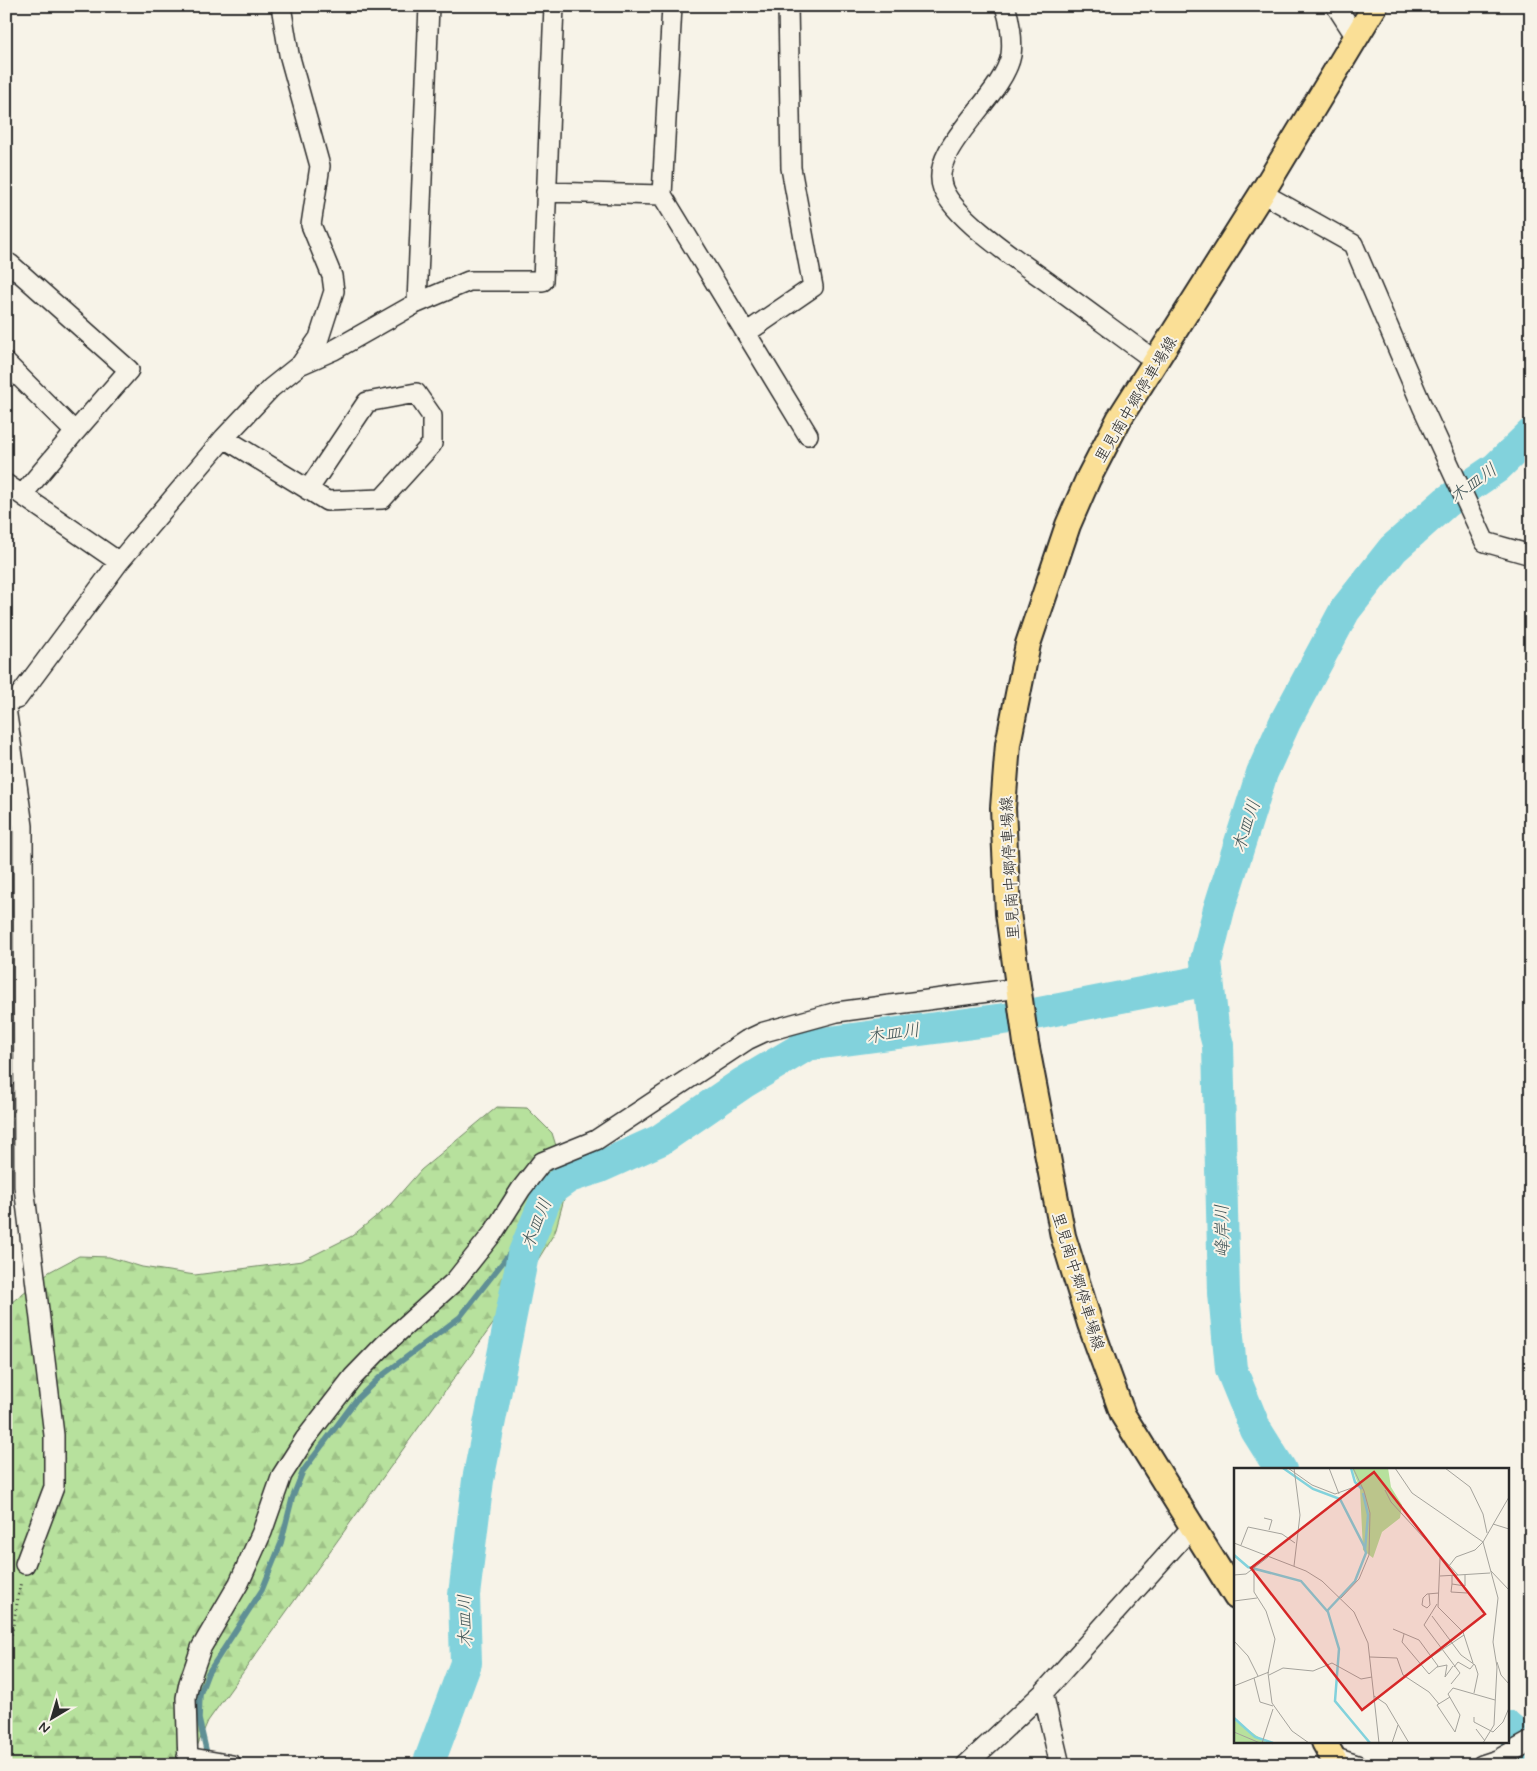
<svg xmlns="http://www.w3.org/2000/svg" width="1537" height="1771" font-family="Mynerve,'Klee One',sans-serif">
	<style>
		.forest { fill: url(#forest-firs); stroke: #718664 }
		.lines { fill: none; stroke-linecap: round; stroke-linejoin: round }
		.stream { stroke: #5f8f95; stroke-width: 5.5 }
		.river { stroke: #82d2dc; stroke-width: 32 }
		.minor-casing { stroke: #2b2b2b; stroke-width: 22 }
		.major-casing { stroke: #2b2b2b; stroke-width: 28 }
		.path { stroke: #2b2b2b; stroke-width: 3; stroke-dasharray: 1 4; stroke-linecap: butt }
		.minor { stroke: #f7f3e8; stroke-width: 19 }
		.major { stroke: #fadf96; stroke-width: 24 }
		.labels { text-anchor: middle; stroke-width: 4; stroke-linejoin: round; paint-order: stroke }
		.street-label { font-size: 16px; fill: #2b2b2b; stroke: #f7f3e8 }
		.water-label { font-size: 18px; font-style: italic; fill: #415557; stroke: #f7f3e8 }
		.inset-river { fill: none; stroke: #82d2dc; stroke-width: 2.5 }
		.inset-road { fill: none; stroke: #a5a39c; stroke-width: 1 }
		.view { fill: #d62828; fill-opacity: 0.15; stroke: #d62828; stroke-width: 2.5 }
		.inset-edge { fill: none; stroke: #2b2b2b; stroke-width: 2.5 }
	</style>
	<defs>
		<pattern id="forest-firs" width="22" height="20" patternUnits="userSpaceOnUse" patternTransform="scale(1.25)"><rect width="22" height="20" fill="#b7e19d"/><path d="M5 1l3.5 6h-7zM16 11l3.5 6h-7z" fill="#9ec187"/></pattern>
	</defs>
	<rect width="100%" height="100%" fill="#f7f3e8"/>
	<filter id="ink" filterUnits="userSpaceOnUse"><feTurbulence type="fractalNoise" baseFrequency=".02" numOctaves="2"/><feDisplacementMap in="SourceGraphic" scale="10" xChannelSelector="R" yChannelSelector="G"/><feConvolveMatrix kernelMatrix="1 2 1 2 8 2 1 2 1" color-interpolation-filters="sRGB"/></filter>
	<g filter="url(#ink)">
		<!-- forest -->
		<path class="forest" d="M497,1107L527,1108L552,1133L568,1184L555,1232L531,1271L208,1721L189,1765H6V1307L49,1272L79,1256L109,1257L142,1267L195,1275L302,1261L352,1236L390,1205L421,1170Z"/>
		<g class="lines">
			<!-- stream -->
			<path class="stream" d="M208,1758L199,1719L200,1694L208,1673L262,1590L281,1543L292,1499L303,1471L356,1400L380,1377L460,1317L514,1248L537,1223"/>
			<!-- river -->
			<path class="river" d="M1281,1470L1256,1430L1231,1369L1224,1293L1218,1045L1213,1026L1206,961L1219,909L1262,773L1285,722L1345,610L1393,549L1446,502L1496,468L1531,434
				M1508,1727L1513,1731L1528,1765
				M428,1765L466,1663L464,1595L478,1480L523,1255L549,1191L569,1177L600,1167L660,1140L743,1083L807,1045L1019,1017L1208,980"/>
			<!-- minor casing -->
			<g class="minor-casing">
				<path id="minor" d="M672,6L662,195L808,435
					M1005,6C1010,20 1013,40 1011,55C1003,98 927,148 943,189C956,221 1025,265 1053,286C1088,311 1122,337 1157,362
					M1336,6L1356,37
					M546,192L662,195
					M1262,193L1353,244L1423,408L1485,542L1531,555
					M10,264L129,370L75,432
					M417,303L429,6
					M746,333L813,287L791,168L788,6
					M6,363L75,432L22,495
					M302,364L334,350L417,303L469,281H543L554,6
					M224,438L327,501L382,499L432,444V416L416,393L367,402L308,490
					M6,484L119,562
					M6,701L17,699L119,562L224,438L271,388L301,364L319,338L334,291L332,276L311,225L320,166L289,54L281,6
					M6,708L23,826L24,1186L54,1435V1487L25,1564
					M1043,1693L1060,1765
					M187,1757L232,1765
					M1333,1757L1357,1765
					M188,1765L186,1698L189,1683L201,1648L239,1583L262,1532L282,1475L305,1439L353,1377L384,1345L455,1281L493,1233L521,1189L542,1162L596,1140L747,1040L764,1032L837,1012L1018,988
					M966,1765L1043,1693L1193,1526
					M1482,1765L1497,1760L1531,1741"/>
			</g>
			<!-- major casing -->
			<g class="major-casing">
				<path id="major" d="M1236,1597L1123,1415L1090,1324L1063,1236L1026,1043L1008,913L1003,808L1008,744L1028,644L1068,525L1088,479L1119,419L1262,193L1375,6
					M1324,1742L1337,1765"/>
			</g>
			<!-- path -->
			<path class="path" d="M6,1664L21,1581"/>
			<!-- minor -->
			<use href="#minor" class="minor"/>
			<!-- major -->
			<use href="#major" class="major"/>
		</g>
	</g>
	<g class="labels">
		<!-- street labels -->
		<g class="street-label">
			<text transform="translate(1135 399) rotate(-59)" y="6">里見南中郷停車場線</text>
			<text transform="translate(1009 868) rotate(-93)" y="6">里見南中郷停車場線</text>
			<text transform="translate(1079 1281) rotate(73)" y="6">里見南中郷停車場線</text>
		</g>
		<!-- water labels -->
		<g class="water-label">
			<text transform="translate(1473 483) rotate(-36)" y="6">木皿川</text>
			<text transform="translate(1246 826) rotate(-72)" y="6">木皿川</text>
			<text transform="translate(893 1033) rotate(-8)" y="6">木皿川</text>
			<text transform="translate(536 1224) rotate(-68)" y="6">木皿川</text>
			<text transform="translate(1222 1231) rotate(-91)" y="6">峰岸川</text>
			<text transform="translate(465 1621) rotate(-91)" y="6">木皿川</text>
		</g>
	</g>
	<!-- overview -->
	<g transform="translate(1234 1468)">
		<rect width="275" height="275" fill="#f7f3e8"/>
		<path d="M118,0H154L157,19L168,37L166,50L148,64L139,90L129,82L126,21ZM0,252L3,254L33,275H0Z" fill="#b7e19d"/>
		<path class="inset-river" d="M49,0L79,21L106,31L130,78L132,85L121,113L93,143M117,0L121,14L128,21M129,25L134,47L131,82M0,87L14,99L67,113L94,144L105,181L101,233L136,275M0,250L21,269L39,275"/>
		<path class="inset-road" d="M54,0L78,17L101,26L126,17M95,0L105,26M161,0L178,25L249,74L241,82L222,89L215,98M211,0L236,19L249,46L253,65M151,22L157,34L224,107L256,105M30,50L38,52L35,62M259,56L275,61M0,75L72,103L88,113L120,144L134,175L145,275M7,77L14,59L48,66L61,75M206,90L204,139L229,164L239,195M60,98L66,47L60,0M20,100V124L32,143L41,171L34,205L38,235L58,263L75,275M257,103L275,122M0,107L12,106L34,89M206,108L224,107M218,108V116L231,118V107M218,116L217,124L233,125M195,126L196,137L193,140L188,137L189,130L193,126L205,125M107,130L125,111L135,87L136,45L130,23L119,0M0,133L23,130M203,136L190,157L226,205L217,216M198,148L227,187L241,197L244,206L240,225M159,161L185,172L204,198L195,206L168,174L170,166M0,173L14,188L24,208M136,189L163,190L169,207L195,224L205,236M263,194L267,207L275,216M188,195L230,167M203,199L213,197L211,209L219,198M220,199L224,194L236,201L240,196M35,207L49,200L79,203L98,195L127,211L138,209M20,210L26,234L39,238M0,218L35,204M140,228L152,236L175,275M216,229L203,237L221,264L226,247L214,226L219,220L261,232M240,249V254L259,264L269,254L275,240M242,261L251,273M0,264L26,275M28,275L39,241M158,275L164,257M249,275L260,257L263,199L259,174L264,130L249,74L275,29"/>
		<path class="view" d="M140,4L251,146L128,242L17,100Z"/>
		<rect width="275" height="275" class="inset-edge"/>
	</g>
	<!-- margin -->
	<rect width="1537" height="1771" fill="none" stroke="#f7f3e8" stroke-width="25"/>
	<rect x="12" y="12" width="1512" height="1746" fill="none" stroke="#2b2b2b" stroke-width="2" filter="url(#ink)"/>
	<!-- north arrow -->
	<g transform="translate(52 1718) rotate(218)" stroke="#f7f3e8" stroke-width="4" paint-order="stroke">
	<path d="M0-4L9 19L0 12L-9 19Z" fill="#2b2b2b"/>
	<text y="-8" font-size="14" font-weight="bold" text-anchor="middle" fill="#2b2b2b">N</text>
	</g>
</svg>
